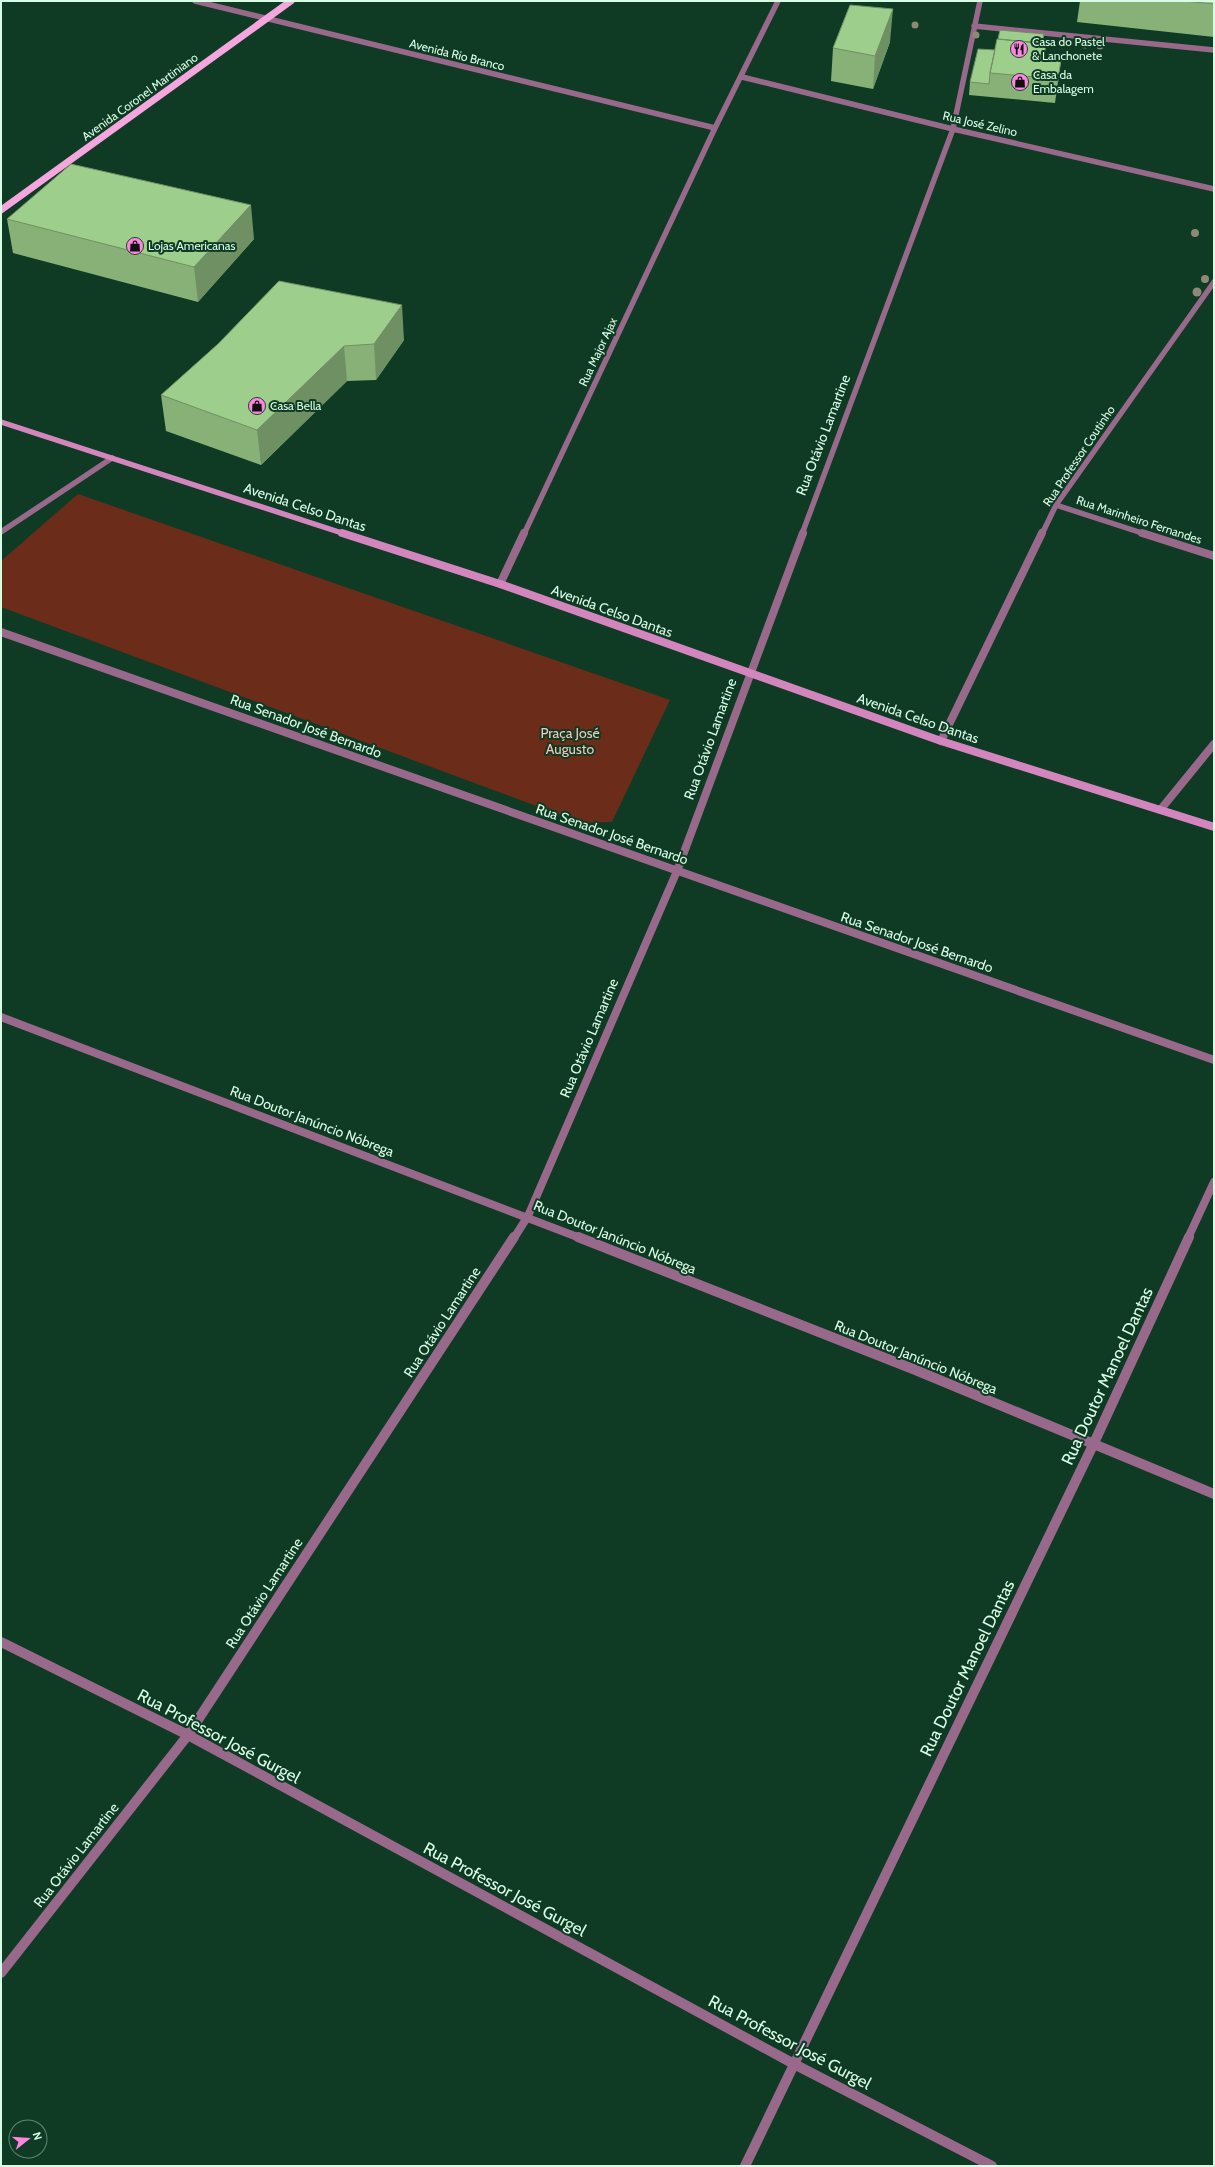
<svg xmlns="http://www.w3.org/2000/svg" width="1215" height="2167" font-family="Cabin,sans-serif">
	<style>
		.green { fill: #6b2c19 }
		.lines { fill: none; stroke-linecap: round; stroke-linejoin: round }
		.minor-far2 { stroke: #99698b; stroke-width: 5.5 }
		.minor-far1 { stroke: #99698b; stroke-width: 8 }
		.minor { stroke: #99698b; stroke-width: 10 }
		.secondary-far1 { stroke: #d386be; stroke-width: 5.5 }
		.secondary { stroke: #d386be; stroke-width: 8 }
		.primary { stroke: #f5a6df; stroke-width: 7 }
		.tree { fill: #8e8876 }
		.wall { fill: #88b178 }
		.shaded-wall { fill: #6f9062 }
		.building { fill: #9ece8c; stroke: #6f9062 }
		.labels { text-anchor: middle; stroke-width: 4; stroke-linejoin: round; paint-order: stroke }
		.far-poi-label { font-size: 12px; fill: #d7fee5; stroke: #0f3a24; text-anchor: start }
		.far-street-label { font-size: 12px; fill: #d7fee5; stroke: #0f3a24 }
		.street-label { font-size: 14px; fill: #d7fee5; stroke: #0f3a24 }
		.park-label { font-size: 14px; fill: #f6c7b9; stroke: #0f3a24 }
		.near-street-label { font-size: 17px; fill: #d7fee5; stroke: #0f3a24 }
	</style>
	<rect width="100%" height="100%" fill="#0f3a24"/>
	<!-- green -->
	<path class="green" d="M78,494L670,700L612,822L582,823L1,607V561Z"/>
	<g class="lines">
		<!-- minor-far2 -->
		<path class="minor-far2" d="M195,1L715,128
			M974,26L1214,50
			M742,77L953,129L1214,189
			M1056,505L1145,534
			M1,532L112,458
			M524,534L715,128L778,1
			M802,534L953,129L980,1
			M1042,534L1056,505L1214,282"/>
		<!-- minor-far1 -->
		<path class="minor-far1" d="M1142,533L1214,556
			M500,584L524,533
			M1,632L1214,1060
			M941,741L1042,533
			M1161,809L1214,744
			M1,1017L580,1238
			M514,1238L528,1216L677,871L803,533
			M1188,1238L1214,1182"/>
		<!-- minor -->
		<path class="minor" d="M578,1237L913,1369L1214,1494
			M1,1642L188,1735L794,2064L992,2166
			M1,1973L188,1735L514,1237
			M745,2166L1094,1443L1189,1237"/>
		<!-- secondary-far1 -->
		<path class="secondary-far1" d="M1,422L345,534"/>
		<!-- secondary -->
		<path class="secondary" d="M342,533L500,584L941,741L1214,827"/>
		<!-- primary -->
		<path class="primary" d="M1,210L291,1"/>
	</g>
	<!-- trees -->
	<g class="tree">
		<circle cx="915" cy="25" r="3.5"/>
		<circle cx="976" cy="35" r="3.5"/>
		<circle cx="1085" cy="45" r="3.5"/>
		<circle cx="1100" cy="46" r="3.5"/>
		<circle cx="1195" cy="233" r="4"/>
		<circle cx="1205" cy="279" r="4"/>
		<circle cx="1197" cy="292" r="4.5"/>
	</g>
	<!-- wall -->
	<path class="wall" d="M1080,1H1214V37L1077,22Z
		M998,39L1043,43L1044,58L1061,60L1055,103L969,95L970,82L995,50Z
		M890,42L873,89L831,81L833,48Z
		M7,219L254,239L198,302L13,253Z
		M404,340L376,380L347,381L261,465L166,431L161,395L218,344Z"/>
	<!-- shaded-wall -->
	<path class="shaded-wall" d="M893,9L890,42L873,89L875,56Z
		M1061,60L1058,83L1055,103L1058,79Z
		M251,205L254,239L198,302L194,267Z
		M402,305L404,340L376,380L374,344Z
		M344,346L347,381L261,465L257,430Z"/>
	<!-- building -->
	<path class="building" d="M1184,1H1214V4Z
		M850,5L893,9L875,56L833,48Z
		M1000,30L1044,34L1042,43L998,39Z
		M997,39L1046,44L1044,58L1061,60L1058,79L990,73Z
		M978,49L995,50L990,73L989,84L970,82Z
		M71,164L251,205L194,267L7,219Z
		M279,281L402,305L374,344L344,346L257,430L161,395L218,344Z"/>
	<!-- icons -->
	<defs>
		<g id="restaurant-disc" transform="scale(0.9)"><circle r="9.5" fill="#fe85e0" stroke="#0f3a24"/><path d="M-5-6h1v4h1v-4h1v4h1v-4h1v5L-1.5 .5V6h-2V.5L-5-1ZM5-6V6H3V1.5H1.5Q1.5-4 5-6Z" fill="#111"/></g>
		<g id="shop-disc" transform="scale(0.9)"><circle r="9.5" fill="#fe85e0" stroke="#0f3a24"/><path d="M-5-2.5h2.3a2.7 3.5 0 0 1 5.4 0H5L5.5 6h-11ZM-1.5-2.5h3a1.5 2.3 0 0 0-3 0Z" fill="#111"/></g>
	</defs>
	<g fill-rule="evenodd">
		<use href="#restaurant-disc" x="1019" y="49"/>
		<use href="#shop-disc" x="1020" y="82"/>
		<use href="#shop-disc" x="135" y="246"/>
		<use href="#shop-disc" x="257" y="406"/>
	</g>
	<g class="labels">
		<!-- far-poi labels -->
		<g class="far-poi-label">
			<text x="1032" y="46">Casa do Pastel<tspan x="1032" dy="14">&amp; Lanchonete</tspan></text>
			<text x="1033" y="79">Casa da<tspan x="1033" dy="14">Embalagem</tspan></text>
			<text x="148" y="250">Lojas Americanas</text>
			<text x="270" y="410">Casa Bella</text>
		</g>
		<!-- far-street labels -->
		<g class="far-street-label">
			<text transform="translate(457 55) rotate(14)" y="4">Avenida Rio Branco</text>
			<text transform="translate(140 97) rotate(-36)" y="4">Avenida Coronel Martiniano</text>
			<text transform="translate(980 124) rotate(13)" y="4">Rua José Zelino</text>
			<text transform="translate(598 352) rotate(-65)" y="4">Rua Major Ajax</text>
			<text transform="translate(1079 456) rotate(-56)" y="4">Rua Professor Coutinho</text>
			<text transform="translate(1139 520) rotate(18)" y="4">Rua Marinheiro Fernandes</text>
		</g>
		<!-- street labels -->
		<g class="street-label">
			<text transform="translate(823 435) rotate(-69)" y="5">Rua Otávio Lamartine</text>
			<text transform="translate(305 507) rotate(18)" y="5">Avenida Celso Dantas</text>
			<text transform="translate(612 611) rotate(20)" y="5">Avenida Celso Dantas</text>
			<text transform="translate(918 718) rotate(19)" y="5">Avenida Celso Dantas</text>
			<text transform="translate(306 726) rotate(20)" y="5">Rua Senador José Bernardo</text>
			<text transform="translate(710 739) rotate(-70)" y="5">Rua Otávio Lamartine</text>
			<text transform="translate(612 834) rotate(19)" y="5">Rua Senador José Bernardo</text>
			<text transform="translate(917 942) rotate(19)" y="5">Rua Senador José Bernardo</text>
			<text transform="translate(589 1038) rotate(-67)" y="5">Rua Otávio Lamartine</text>
			<text transform="translate(312 1121) rotate(21)" y="5">Rua Doutor Janúncio Nóbrega</text>
			<text transform="translate(615 1237) rotate(22)" y="5">Rua Doutor Janúncio Nóbrega</text>
			<text transform="translate(442 1322) rotate(-57)" y="5">Rua Otávio Lamartine</text>
			<text transform="translate(916 1357) rotate(22)" y="5">Rua Doutor Janúncio Nóbrega</text>
			<text transform="translate(264 1593) rotate(-57)" y="5">Rua Otávio Lamartine</text>
			<text transform="translate(76 1855) rotate(-52)" y="5">Rua Otávio Lamartine</text>
		</g>
		<!-- park labels -->
		<g class="park-label">
			<text x="570" y="738">Praça José<tspan x="570" dy="16">Augusto</tspan></text>
		</g>
		<!-- near-street labels -->
		<g class="near-street-label">
			<text transform="translate(1107 1376) rotate(-65)" y="6">Rua Doutor Manoel Dantas</text>
			<text transform="translate(967 1668) rotate(-64)" y="6">Rua Doutor Manoel Dantas</text>
			<text transform="translate(219 1736) rotate(28)" y="6">Rua Professor José Gurgel</text>
			<text transform="translate(505 1889) rotate(28)" y="6">Rua Professor José Gurgel</text>
			<text transform="translate(790 2042) rotate(28)" y="6">Rua Professor José Gurgel</text>
		</g>
	</g>
	<!-- border -->
	<rect width="1215" height="2167" fill="none" stroke="#d7fee5" stroke-width="4"/>
	<!-- north arrow -->
	<g transform="translate(28 2139) rotate(73)"><circle r="19" fill="#0f3a24" stroke="#5f8871"/>
	<path d="M0-3L7 15L0 10L-7 15Z" fill="#fe85e0"/>
	<text y="-6" font-size="11" font-weight="bold" text-anchor="middle" fill="#d7fee5">N</text>
	</g>
</svg>
